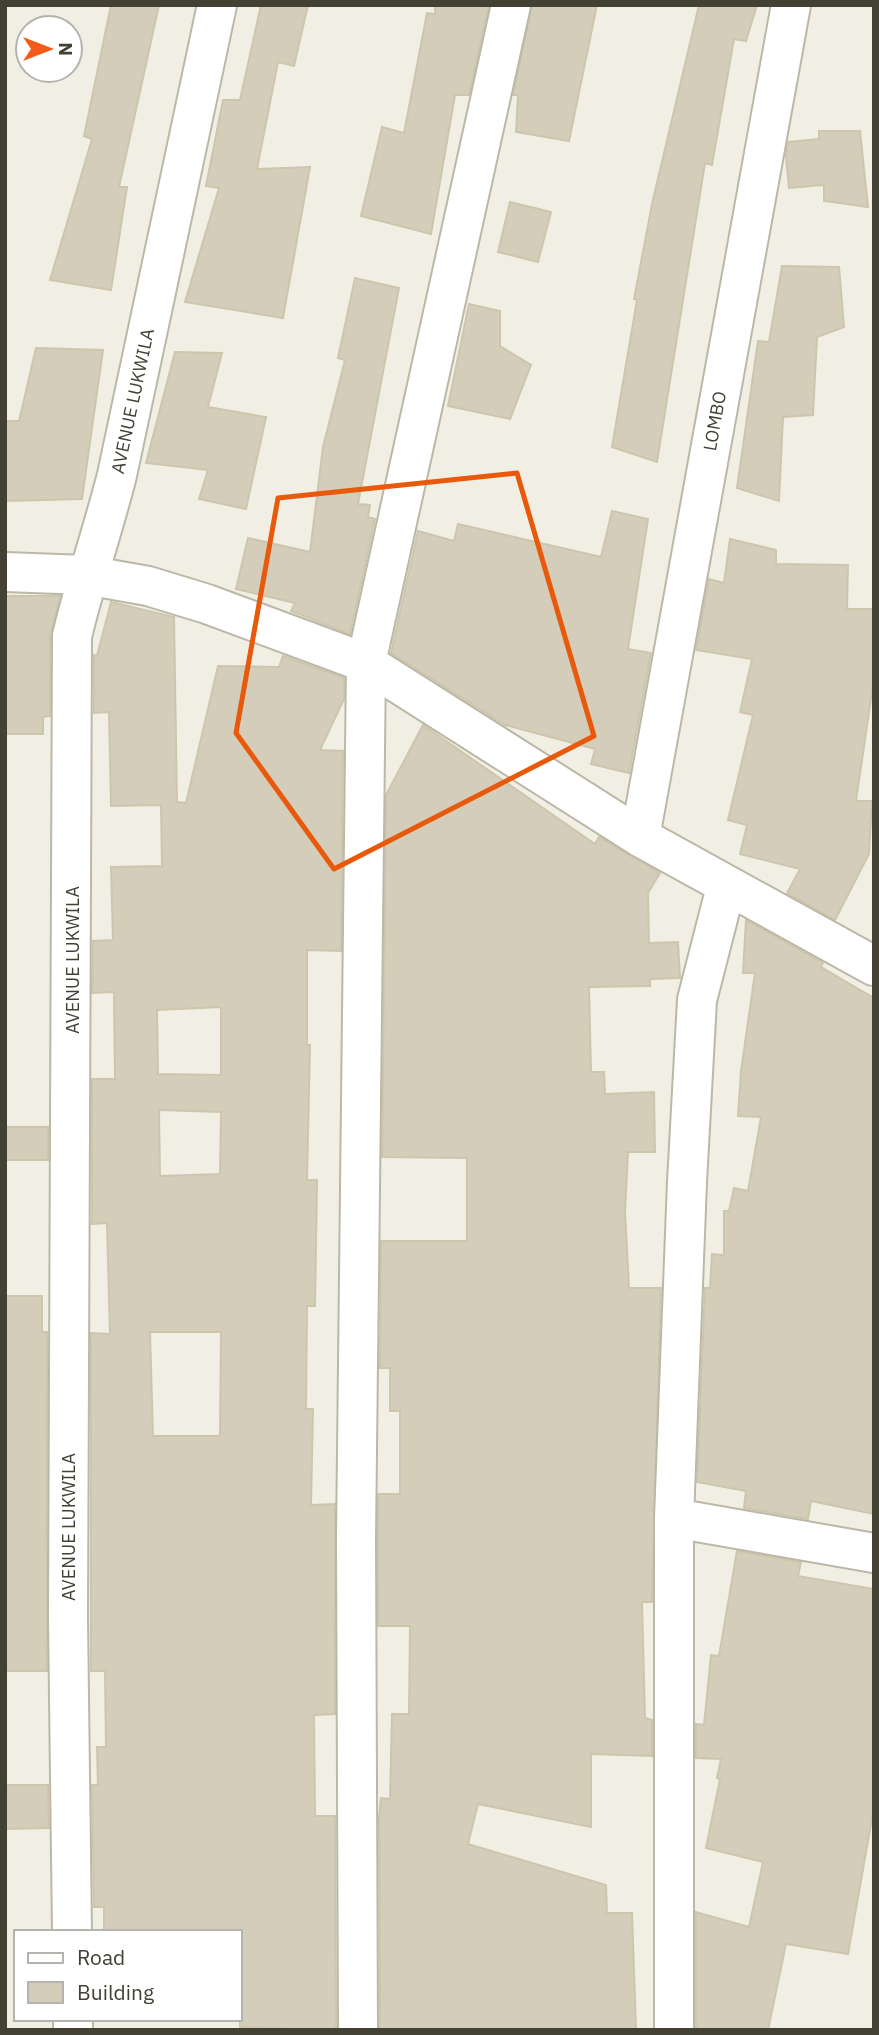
<svg xmlns="http://www.w3.org/2000/svg" width="879" height="2035" font-family="'IBM Plex Sans',sans-serif">
	<style>
		.building { fill: #d3cdb9; stroke: #cdc6ad; stroke-width: 2; fill-rule: evenodd }
		.lines { fill: none; stroke-linecap: round; stroke-linejoin: round }
		.minor-casing { stroke: #bcb8a7; stroke-width: 42 }
		.minor { stroke: #fff; stroke-width: 38 }
		.marked { fill: none; stroke: #e8590c; stroke-width: 5; stroke-linejoin: round }
		.labels { text-anchor: middle; stroke-width: 7; stroke-linejoin: round; paint-order: stroke }
		.street-label { font-size: 18px; fill: #434034; stroke: #fff }
	</style>
	<rect width="100%" height="100%" fill="#f1efe4"/>
	<!-- building -->
	<path class="building" d="M111,5H159L119,187H127L111,290L50,280L92,139L84,136Z
		M261,5H308L294,66L278,62L257,169L310,167L283,318L185,302L219,188L206,186L223,100H240Z
		M435,5H489L469,95H455L431,234L361,216L382,127L404,133L427,13L435,14Z
		M532,5H597L569,141L516,132L518,95H513Z
		M699,5H757L746,41L734,39L712,165L705,163L657,462L612,447L637,300L634,299L652,204Z
		M819,131H860L868,207L824,201V185L789,188L786,156L788,142L819,139Z
		M510,202L551,212L538,262L498,252Z
		M782,266L839,267L844,327L817,337L813,415L783,417L779,501L737,488L758,341L769,342Z
		M355,278L399,288L358,504L370,505L368,517L375,519L350,634L291,611L295,603L236,589L248,538L310,552L323,447L345,360L338,358Z
		M469,304L500,311V346L531,365L510,419L448,406Z
		M36,348L103,350L82,499L5,501V421H19Z
		M175,352L222,353L208,407L266,417L246,509L199,499L208,470L146,463Z
		M612,511L648,519L628,649L651,653L629,773L591,764L595,749L505,725L391,653L418,531L454,541L458,524L601,557Z
		M730,539L776,550V564L848,565L847,609H874V678L856,801H872L869,854L835,920L787,893L800,869L740,854L747,825L728,820L753,715L740,712L752,659L696,650L709,579L724,583Z
		M5,596H60L50,636V716L43,717V734H5Z
		M111,602L174,617L177,802L186,803L218,666L279,667L283,656L344,678V699L320,750L343,751L341,951L307,950V1045H310L307,1180H317L315,1306H307L306,1409H313L311,1505L335,1504V1714L314,1715L315,1816H335L336,2030L240,2027V1932H104V1907H94L92,1785H98L97,1747H106L105,1671H91V1333L110,1334L107,1223L92,1224V1079H115L114,992L92,993L93,941L113,940L111,867L162,866L161,805L111,806L109,712L94,713V655L97,656ZM221,1007V1075L158,1074L157,1010ZM159,1110L221,1112L220,1174L160,1176ZM150,1332H221L220,1436H153Z
		M423,725L595,844L599,837L660,873L648,893L649,943L678,942L680,978L650,979V986L589,987L591,1072H604L605,1094L654,1092L655,1152H628L625,1211L629,1288H661L652,1602H642L645,1718L652,1720V1756L591,1754V1827L478,1804L468,1844L606,1885L607,1913H632L636,2030H380L379,1818L381,1798L390,1799L392,1714H409L410,1626H378V1494H400V1411H390V1368H380L381,1241H467V1158L382,1157L386,795Z
		M746,920L823,963L821,967L874,998V1514L811,1501L808,1519L744,1508L746,1491L697,1482L705,1288H710L712,1254L724,1255V1211H729L734,1188L748,1191L761,1117L738,1116L741,1071L755,973H743Z
		M5,1127H48V1160H5Z
		M5,1296H42V1332H47V1671H5Z
		M737,1551L801,1562L798,1576L874,1589V1807L848,1954L786,1944L768,2030H696V1912L749,1927L763,1862L706,1848L720,1779L717,1778L721,1759L696,1758V1724L704,1725L711,1655L719,1656Z
		M5,1785H48L49,1828L5,1829Z"/>
	<g class="lines">
		<!-- minor casing -->
		<g class="minor-casing">
			<path id="minor" d="M5,572L86,575L148,586L207,604L366,663L640,837L874,966
				M640,837L791,5
				M674,1518L874,1553
				M72,1932L68,1618L72,636C85,582 103,530 117,475L217,5
				M73,2019V2030
				M358,2030L356,1539L366,663L511,5
				M674,2030V1518L687,1182L697,1000L726,887"/>
		</g>
		<!-- minor -->
		<use href="#minor" class="minor"/>
	</g>
	<!-- marked area -->
	<path class="marked" d="M517,473L594,736L334,869L236,733L278,498Z"/>
	<g class="labels">
		<!-- street labels -->
		<g class="street-label">
			<text transform="translate(133 401) rotate(-78)" y="6">AVENUE LUKWILA</text>
			<text transform="translate(715 421) rotate(-80)" y="6">LOMBO</text>
			<text transform="translate(73 960) rotate(-90)" y="6">AVENUE LUKWILA</text>
			<text transform="translate(69 1527) rotate(-90)" y="6">AVENUE LUKWILA</text>
		</g>
	</g>
	<!-- border -->
	<rect width="879" height="2035" fill="none" stroke="#434034" stroke-width="14"/>
	<!-- legend -->
	<rect x="14" y="1930" width="228" height="91" fill="#ffffff" stroke="#b4b3ae" stroke-width="2"/>
	<rect x="28" y="1953" width="35" height="10" fill="#ffffff" stroke="#b4b3ae" stroke-width="2"/>
	<text x="77" y="1965" font-size="21" fill="#434034">Road</text>
	<rect x="28" y="1982" width="35" height="21" fill="#d3cdb9" stroke="#b4b3ae" stroke-width="2"/>
	<text x="77" y="2000" font-size="21" fill="#434034">Building</text>
	<!-- north arrow -->
	<g transform="translate(49 49) rotate(90)"><circle r="33" fill="#ffffff" stroke="#b4b3ae" stroke-width="2"/>
	<path d="M0-5L12 26L0 18L-12 26Z" fill="#f45b18"/>
	<text y="-10" font-size="19" font-weight="bold" text-anchor="middle" fill="#434034">N</text>
	</g>
</svg>
